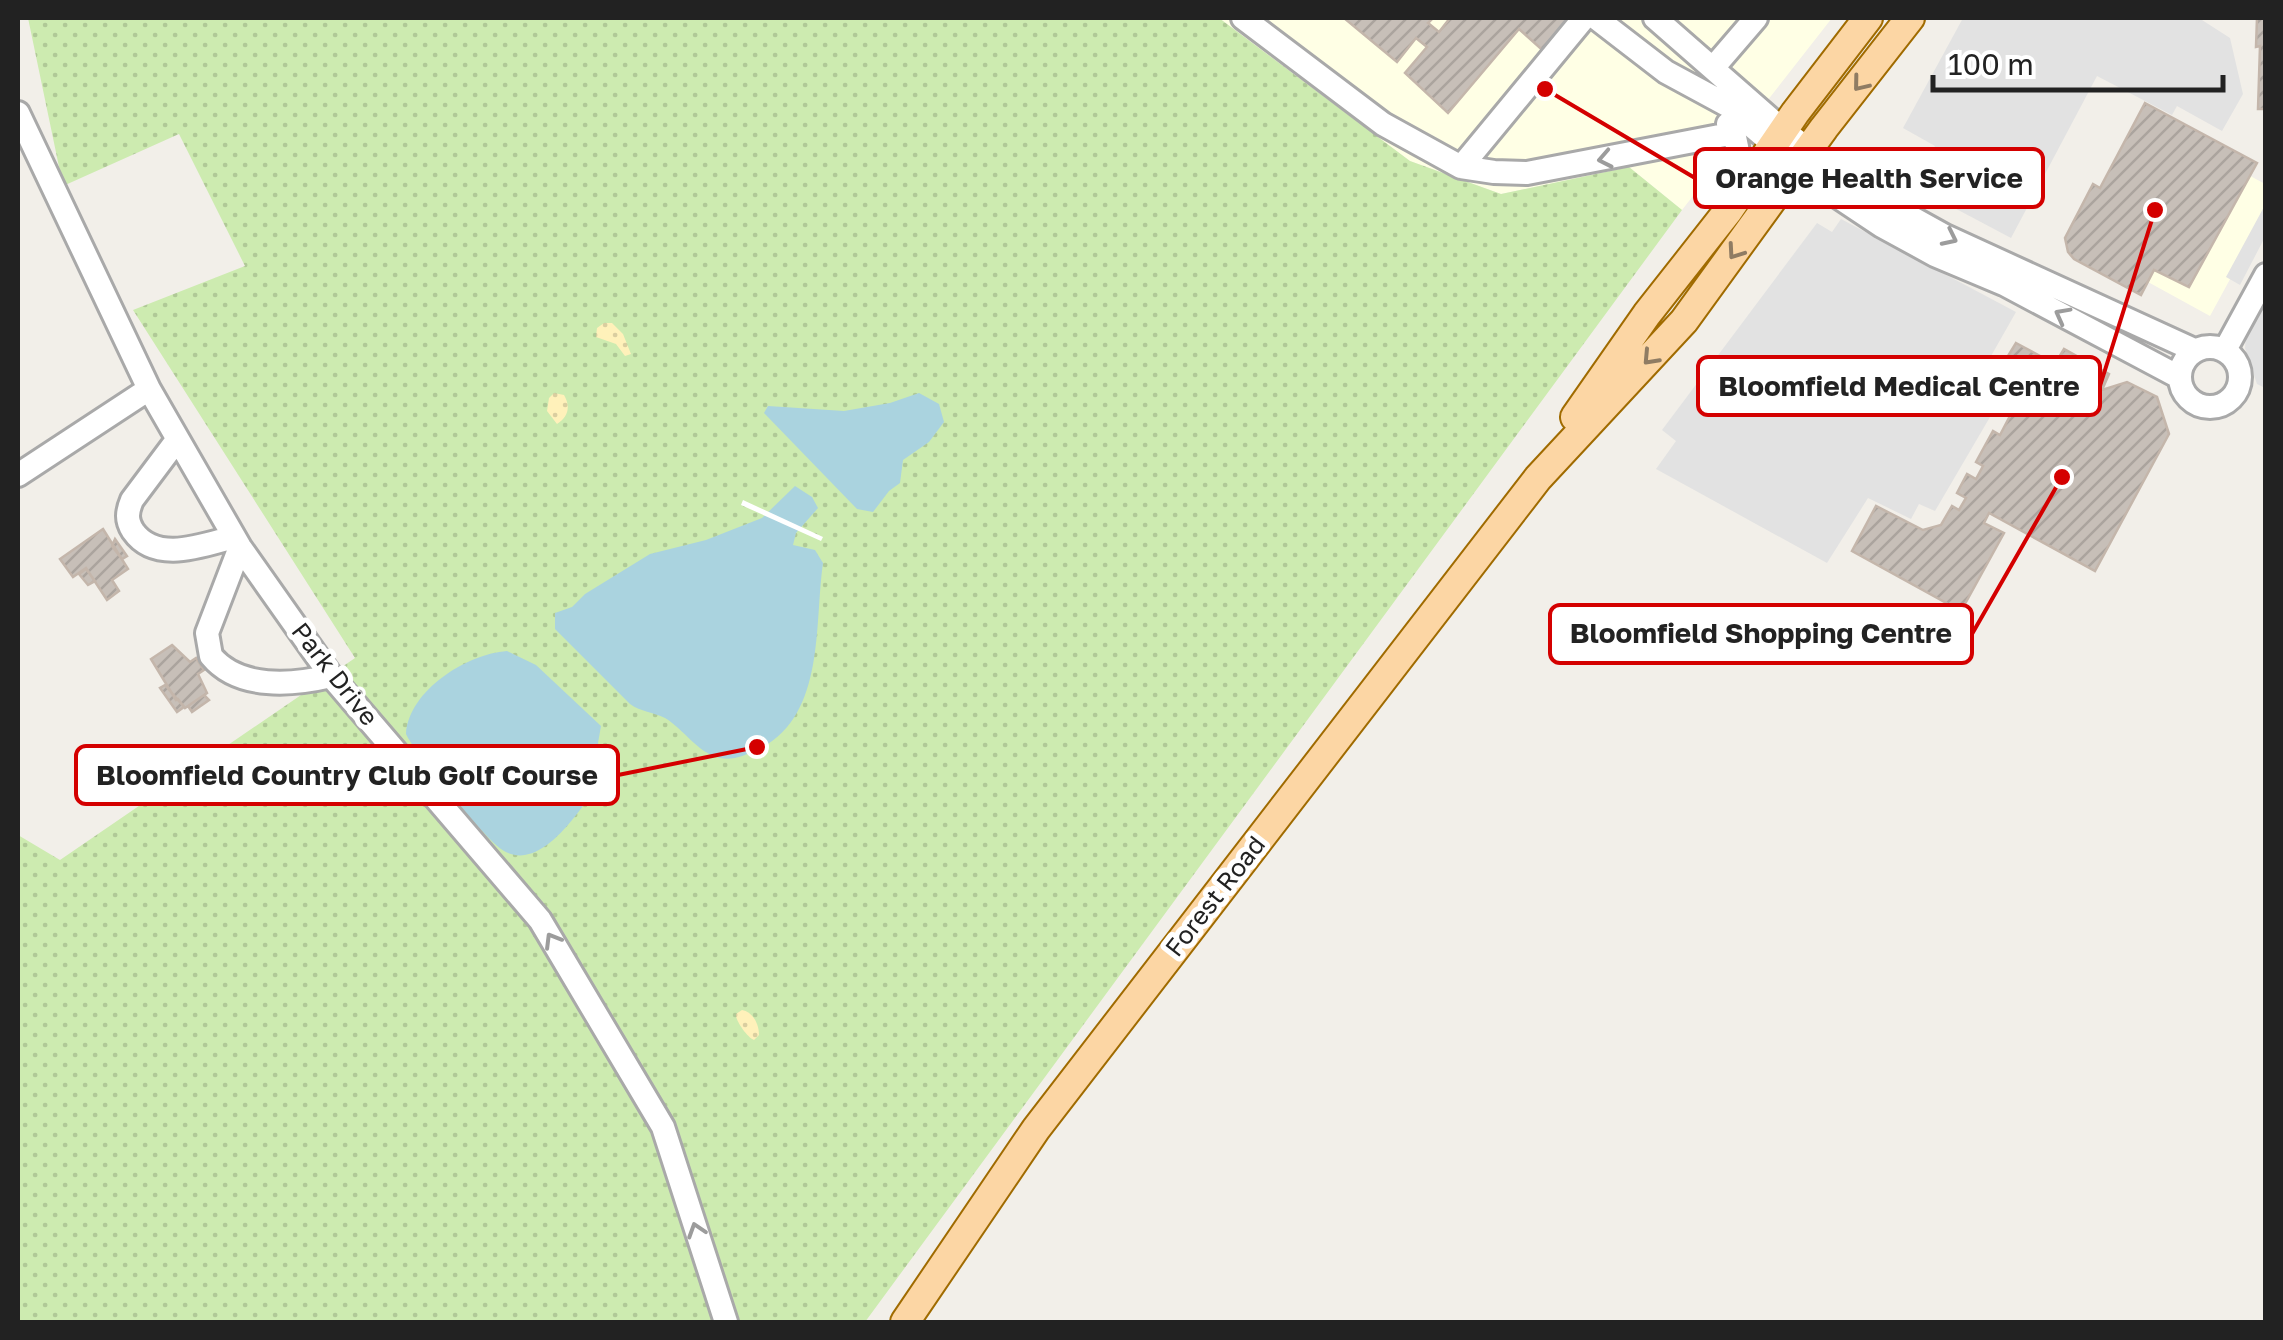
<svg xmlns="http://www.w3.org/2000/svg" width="2283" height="1340" font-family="'Golos Text',sans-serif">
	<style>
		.education { fill: #ffffe5 }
		.grass { fill: url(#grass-dots) }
		.sand { fill: url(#sand-dots) }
		.parking { fill: #e2e2e2 }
		.water { fill: #aad3df }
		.pier { fill: #fff }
		.building { fill: url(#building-hatch); stroke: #c4b6ab; stroke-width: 2.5 }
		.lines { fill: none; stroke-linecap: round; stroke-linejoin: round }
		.minor-casing { stroke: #a9a9a9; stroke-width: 28 }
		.major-casing { stroke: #a06b00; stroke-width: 32 }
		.minor { stroke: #fff; stroke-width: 22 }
		.major { stroke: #fcd6a4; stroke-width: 28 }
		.oneway { stroke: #8f7c63 }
		.oneway2 { stroke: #9c9c9c }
		.labels { text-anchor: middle; stroke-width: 10; stroke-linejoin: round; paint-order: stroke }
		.street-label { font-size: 25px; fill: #222; stroke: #fff }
		.leader { fill: none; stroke: #d40000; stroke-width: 4 }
		.callout-dot { fill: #d40000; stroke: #fff; stroke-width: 4 }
		.callout { fill: #fff; stroke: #d40000; stroke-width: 4 }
		.callout-label { font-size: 28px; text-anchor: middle; font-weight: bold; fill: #222 }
	</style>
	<defs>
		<pattern id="grass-dots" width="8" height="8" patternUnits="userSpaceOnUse" patternTransform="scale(2.5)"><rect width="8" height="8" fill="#cdebb0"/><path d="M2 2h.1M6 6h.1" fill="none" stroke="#b0c997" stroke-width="1.8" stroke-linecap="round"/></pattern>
		<pattern id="sand-dots" width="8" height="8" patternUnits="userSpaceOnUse" patternTransform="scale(2.5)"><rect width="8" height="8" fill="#fff1ba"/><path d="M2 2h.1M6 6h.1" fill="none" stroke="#dacea0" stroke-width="1.8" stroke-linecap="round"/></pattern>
		<pattern id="building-hatch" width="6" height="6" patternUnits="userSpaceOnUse" patternTransform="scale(2.5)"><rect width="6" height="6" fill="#c7bfb8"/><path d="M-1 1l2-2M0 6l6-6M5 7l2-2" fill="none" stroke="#aba49e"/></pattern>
	</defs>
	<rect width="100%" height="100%" fill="#f2efe9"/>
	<!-- education -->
	<path class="education" d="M1219,18H1832L1682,210L1629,167L1501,194L1410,161Z
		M2155,124L2265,184V215L2210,316L2086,248Z"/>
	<!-- grass -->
	<path class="grass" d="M28,18H1219L1410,161L1501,194L1629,167L1682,210L865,1322H18V835L60,860L355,658L133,310L245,266L179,134L63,186Z"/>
	<!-- sand -->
	<path class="sand" d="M604,323H612L623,334L631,354L625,356L616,344L596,337L597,328Z
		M554,393L564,395C571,407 568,417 557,424L547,411L549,398Z
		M742,1010C753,1012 759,1024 759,1035L754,1040C747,1037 735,1020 736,1014Z"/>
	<!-- parking -->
	<path class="parking" d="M1963,18L2202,20L2230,38L2243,94L2222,131L2177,106L2172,115L2097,76L2011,238L1928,194L1935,177L1923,170L1935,146L1903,128Z
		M2265,205V237L2240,285L2226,277Z
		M1841,219L2016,312L1974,386L1986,393L1977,409L1990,417L1935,511L1919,504L1911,519L1868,498L1827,563L1656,469L1676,441L1662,430L1817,223L1832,232Z
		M2265,298V388L2257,384L2245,348L2246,334Z"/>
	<!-- water -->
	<path class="water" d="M919,393L939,404L944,422L929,442L903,460L900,483L889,491L873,512L857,509L764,413L768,406L844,411L890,403Z
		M795,486L812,497L818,508L796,533L793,545L815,550L823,563C814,625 826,718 757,750C745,755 733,761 720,758C696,752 685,730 665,718C653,712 641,712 630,704L555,629V613L572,607L585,594L650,554L706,540L762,518Z
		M507,651L536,665L601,726L598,743L603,775L599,783C582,807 542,873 504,851C488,842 449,791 434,775C428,761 414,751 406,734C409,690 467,654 507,651Z"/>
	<!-- pier -->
	<path class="pier" d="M743,500L823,537L821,541L741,505Z"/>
	<!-- building -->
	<path class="building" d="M1344,18H1433L1428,23L1439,32L1450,18H1579L1549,56L1519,29L1448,113L1405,73L1427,47L1416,38L1397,62Z
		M2257,18H2266V109H2258L2260,46L2256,47Z
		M2145,103L2257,163L2189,287L2154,270L2141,295L2074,259L2068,252L2065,238L2093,184L2100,188Z
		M2016,343L2055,364L2064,349L2109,374L2102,390L2127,382L2157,397L2169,434L2095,571L1989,513L1984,523L2004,533L1961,611L1852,551L1876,506L1923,530L1941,525L1952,506L1959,510L1966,498L1957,493L1967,474L1976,479L1983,466L1976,462L1993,431L2000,435L2012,412L2003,408L2011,395L1999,387L2003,381L2005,361Z
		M103,529L128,569L112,580L119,591L107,600L86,568L73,577L60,559Z
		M115,539L127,556L122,559L112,546Z
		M86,569L95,581L88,585L79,574Z
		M172,645L190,662L196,658L204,670L198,674L207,693L185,708L178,699L176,700L151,659Z
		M165,685L184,707L177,712L160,688Z
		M204,695L209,700L192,712L188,706Z"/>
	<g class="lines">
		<!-- minor casing -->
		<g class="minor-casing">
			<path id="minor" d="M1243,18L1383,124L1461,167L1584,18
				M1596,18L1666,72L1727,105L1822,186L1882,226L1935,255L2004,284L2179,377
				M1655,18L1783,130L1862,190L1945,236L2194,350
				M1713,68L1756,18
				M18,113L149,389L240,547L331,676L540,920L663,1127L726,1322
				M1728,124C1744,146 1737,174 1731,198
				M1461,167L1494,172L1527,173L1735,133
				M2180 377a30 30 0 1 1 60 0a30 30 0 1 1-60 0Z
				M2225,350L2266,275
				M177,440L132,500C127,512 126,520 133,531C156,564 203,545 234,537
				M18,475L149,389
				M240,547L207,633L211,656C239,690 293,685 331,676"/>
		</g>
		<!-- major casing -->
		<g class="major-casing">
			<path id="major" d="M1575,417L1647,314L1728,211L1795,113L1868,18
				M905,1322L1036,1129L1538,478L1684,321L1824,128L1910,18"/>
		</g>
		<!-- minor -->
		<use href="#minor" class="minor"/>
		<!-- major -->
		<use href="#major" class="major"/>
	</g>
	<!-- one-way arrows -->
	<defs><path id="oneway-chevron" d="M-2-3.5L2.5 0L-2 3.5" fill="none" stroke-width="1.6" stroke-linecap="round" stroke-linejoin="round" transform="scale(2.5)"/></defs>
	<g class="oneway">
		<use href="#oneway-chevron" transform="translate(1860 84) rotate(129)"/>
		<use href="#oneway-chevron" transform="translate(1735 252) rotate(125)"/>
		<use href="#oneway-chevron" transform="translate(1650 358) rotate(133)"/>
	</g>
	<g class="oneway2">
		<use href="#oneway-chevron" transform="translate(1605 159) rotate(169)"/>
		<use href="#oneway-chevron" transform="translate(1950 238) rotate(26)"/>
		<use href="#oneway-chevron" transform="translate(2062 315) rotate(-152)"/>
		<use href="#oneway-chevron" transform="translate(552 940) rotate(-121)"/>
		<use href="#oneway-chevron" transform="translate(696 1230) rotate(-108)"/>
	</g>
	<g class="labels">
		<!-- street labels -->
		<g class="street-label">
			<text transform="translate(335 674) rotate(52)" y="9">Park Drive</text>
			<text transform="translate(1215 896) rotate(-52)" y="9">Forest Road</text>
		</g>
	</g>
	<!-- callouts -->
	<path class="leader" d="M1545 89L1695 178M2155 210L2100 386M2062 477L1972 634M757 747L618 775"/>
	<g class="callout-dot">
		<circle cx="1545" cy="89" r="10"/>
		<circle cx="2155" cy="210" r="10"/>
		<circle cx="2062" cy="477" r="10"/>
		<circle cx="757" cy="747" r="10"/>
	</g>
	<g class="callout">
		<rect x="1695" y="149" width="348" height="58" rx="10"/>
		<rect x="1698" y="357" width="402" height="58" rx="10"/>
		<rect x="1550" y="605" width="422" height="58" rx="10"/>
		<rect x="76" y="746" width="542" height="58" rx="10"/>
	</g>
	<g class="callout-label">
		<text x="1869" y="188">Orange Health Service</text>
		<text x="1899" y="396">Bloomfield Medical Centre</text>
		<text x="1761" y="643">Bloomfield Shopping Centre</text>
		<text x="347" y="785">Bloomfield Country Club Golf Course</text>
	</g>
	<!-- border -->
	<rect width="2283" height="1340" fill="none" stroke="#222222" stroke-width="40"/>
	<!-- scale -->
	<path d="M1933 75v15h290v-15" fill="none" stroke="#222222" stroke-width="5"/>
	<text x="1948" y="75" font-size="30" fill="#222222" stroke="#ffffff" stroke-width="8" paint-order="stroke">100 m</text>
</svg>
